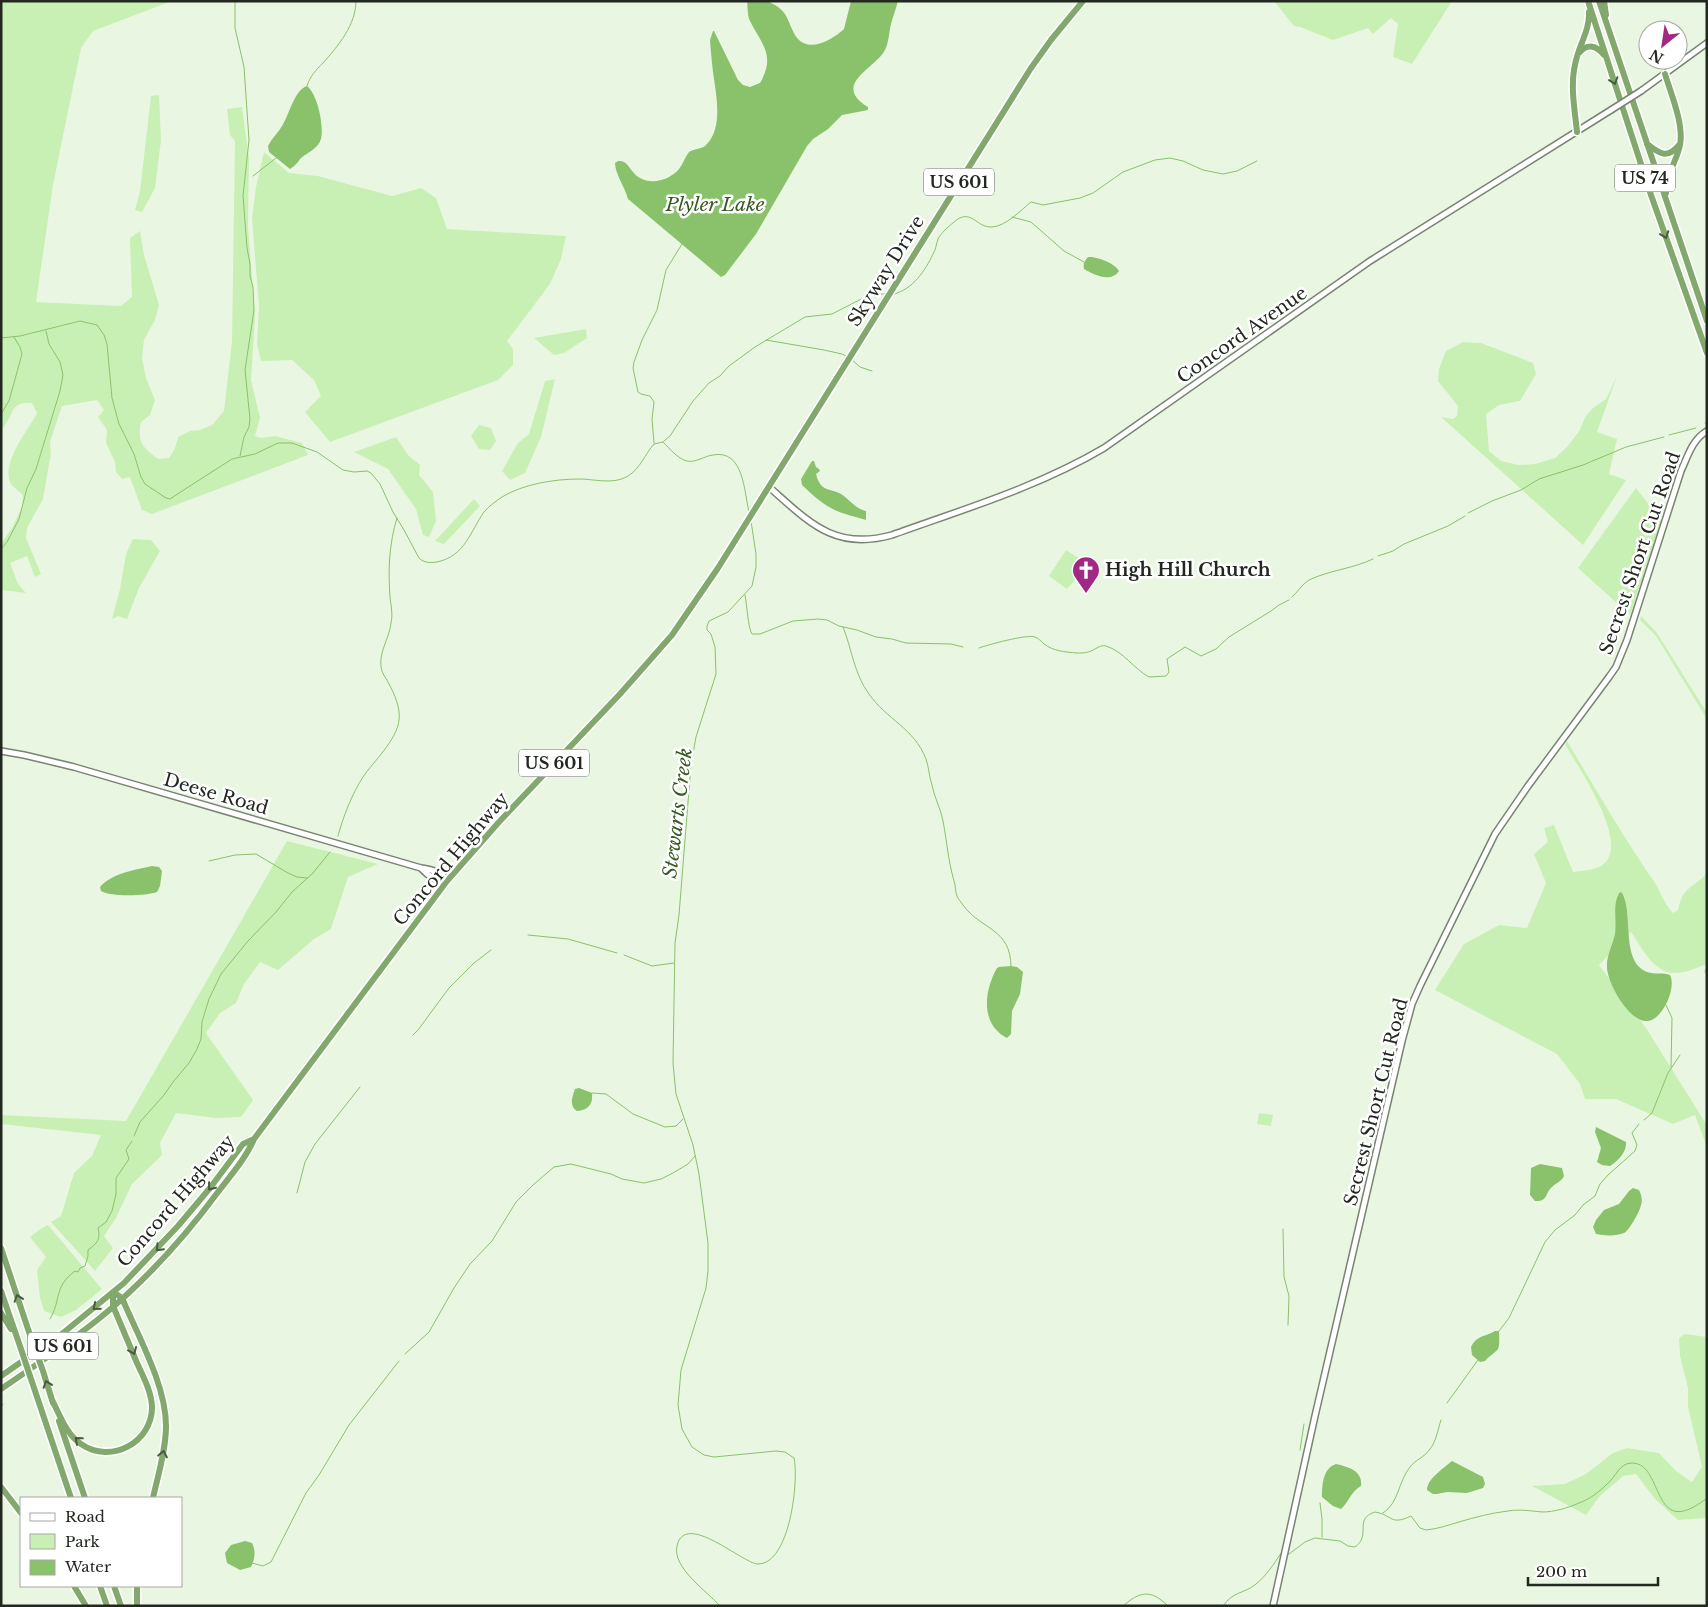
<svg xmlns="http://www.w3.org/2000/svg" width="1708" height="1607" font-family="'Libre Baskerville',serif">
	<style>
		.green { fill: #c9f0b4 }
		.water { fill: #8ac16b }
		.lines { fill: none; stroke-linecap: round; stroke-linejoin: round }
		.stream { stroke: #8ac16b; stroke-width: 1 }
		.secondary-casing { stroke: #788472; stroke-width: 8 }
		.highway-casing { stroke: #fff; stroke-width: 9 }
		.secondary { stroke: #fff; stroke-width: 5 }
		.highway { stroke: #82a86e; stroke-width: 6 }
		.secondary-bridge-casing { stroke: #788472; stroke-width: 8; stroke-linecap: butt }
		.highway-bridge-casing { stroke: #fff; stroke-width: 9; stroke-linecap: butt }
		.secondary-bridge { stroke: #fff; stroke-width: 5 }
		.highway-bridge { stroke: #82a86e; stroke-width: 6 }
		.oneway { stroke: #485b3f }
		.labels { text-anchor: middle; stroke-width: 5; stroke-linejoin: round; paint-order: stroke }
		.shield { fill: #fff; stroke: #646862; stroke-width: 1 }
		.shield-label { font-size: 16px; font-weight: bold; fill: #22271f }
		.street-label { font-size: 18px; fill: #22271f; stroke: #fff }
		.poi-label { font-size: 18px; font-weight: bold; fill: #22271f; stroke: #fff; text-anchor: start }
		.water-label { font-size: 19px; font-style: italic; fill: #365a20; stroke: #fff }
	</style>
	<rect width="100%" height="100%" fill="#e9f7e2"/>
	<!-- green -->
	<path class="green" d="M1,1H172L93,31L81,48L53,185L36,302L121,306L132,297L130,238L140,231L144,255L159,305L155,320L144,340L142,358L146,378L155,400L150,415L141,422C137,443 142,446 158,459L169,458L175,448L178,437L190,431L200,430L212,425L224,411L232,341L235,141L230,135L227,109L242,107L249,159L248,226L255,316L251,380L260,418L255,436L261,438L275,436L302,443L308,455L152,514L142,510L130,477L122,479L116,472L115,462L106,443L107,430L98,417L104,410L97,400L62,406L50,442L51,453L43,499L27,528L26,538L41,574L35,577L27,556L10,563L18,584L26,593L1,590V544L12,528L22,507L23,495C19,491 14,488 11,484C0,463 28,431 37,413L32,403C9,400 14,418 1,430Z
		M1274,1H1452L1412,64L1393,57L1398,24L1391,18L1373,34L1368,28L1333,40L1300,27L1294,26Z
		M159,95L161,140L155,188L142,212L135,210L140,191L151,96Z
		M264,152L289,173L318,176L392,196L421,188L436,198L447,229L566,236L561,259L550,284L507,341L513,349V365L498,380L330,442L305,412L321,396L314,380L292,360L261,361L257,344L259,306L252,218L256,187Z
		M586,329L587,338L564,353L554,355L534,338Z
		M1463,342L1481,343L1533,363L1536,374L1520,401L1499,405L1486,414L1489,451L1501,461L1519,465L1535,464L1555,458L1567,447L1580,430L1585,417L1593,408L1606,399L1617,376L1597,432L1617,439L1609,474L1626,480L1583,545L1441,417L1453,419L1457,416L1458,406L1438,381L1439,369L1446,351Z
		M555,379L541,437L525,473L510,480L502,471L518,443L529,434L545,381Z
		M479,425L491,428L496,441L490,450L479,449L471,436Z
		M396,437L408,455L420,465L419,475L433,492L436,521L429,537L423,535L416,509L388,469L354,452Z
		M1636,488L1662,521L1630,615L1578,568Z
		M474,499L480,506L444,544L435,541Z
		M133,539L151,540L160,551L139,588L127,619L118,616L112,619L120,589L126,554Z
		M1066,550L1091,566L1089,571L1080,574L1067,589L1049,576Z
		M1641,616L1657,633L1707,713V719L1656,636L1640,620Z
		M1567,741C1595,788 1622,835 1653,880C1660,890 1664,904 1673,913L1678,910C1683,885 1693,889 1707,873V964C1698,967 1686,973 1676,973C1654,974 1642,948 1631,932L1599,965L1646,1028L1705,1122L1707,1128V1147L1695,1115L1673,1124L1616,1099H1585L1580,1084L1557,1054L1435,990L1464,944L1499,925L1527,928L1546,883L1534,854L1548,842L1544,828L1554,825L1573,872C1581,871 1592,870 1599,867C1636,849 1577,766 1565,744Z
		M287,841L378,864L348,877L331,929L314,939L278,970L260,962L244,984L236,1003L220,1013L206,1033L253,1100L241,1117L216,1118L176,1113L160,1143L162,1155L132,1184L116,1218L104,1236L113,1248L95,1271L51,1222L61,1216L74,1173L92,1156L101,1135L1,1124V1115L126,1121Z
		M1259,1113L1273,1115L1271,1126L1257,1124Z
		M48,1225L102,1289L76,1310L61,1317L44,1311L40,1298L37,1270L46,1257L30,1237L39,1230Z
		M1685,1334L1707,1337V1518L1678,1520L1655,1499L1636,1474L1623,1476L1599,1497L1586,1515L1532,1486L1565,1484L1586,1474L1613,1453L1627,1448L1659,1453L1676,1471L1692,1482L1702,1467L1688,1407V1388L1680,1356L1679,1338Z"/>
	<!-- water -->
	<path class="water" d="M747,1C754,1 763,0 769,2C789,11 786,19 795,35C807,55 832,40 844,29L851,1H898C896,9 893,16 891,24C889,32 889,42 885,50C875,69 831,84 868,107V110L842,115L828,129L813,139L807,146L756,234L725,275L721,277L628,199C625,187 615,174 615,163L618,161C626,160 628,166 633,172C645,187 668,182 679,169C683,164 685,157 689,152C695,148 702,150 707,144C722,128 717,99 714,79C712,66 711,53 710,40L713,31H714L738,80L743,85L750,87L760,83C776,55 762,45 750,21C747,15 748,7 747,1Z
		M307,86C318,95 324,126 321,139C318,149 308,152 301,158C297,163 295,166 290,169L269,152L268,146C272,138 278,133 282,126C289,116 294,90 307,86Z
		M1088,257C1096,256 1115,263 1119,271C1111,283 1094,275 1084,269C1083,263 1084,262 1088,257Z
		M812,461H814L816,467L819,469L820,471L816,474C817,478 818,481 821,485C825,490 833,490 839,493C849,498 855,509 866,511V520C833,511 827,509 802,485L801,479Z
		M152,866L159,867L162,871L160,886L157,892C145,896 111,897 101,891L100,887C112,873 135,870 152,866Z
		M1620,892L1622,893C1634,914 1620,961 1647,972C1655,975 1663,972 1670,975C1677,988 1662,1022 1646,1021C1629,1021 1607,983 1607,967C1606,957 1613,944 1615,934C1617,920 1612,903 1620,892Z
		M1011,966L1017,967L1023,972L1020,994L1012,1011L1011,1034L1007,1038C980,1024 984,991 997,968L999,967Z
		M579,1088L592,1093C593,1104 589,1110 577,1111C569,1106 572,1097 575,1089Z
		M1596,1127L1626,1142C1627,1152 1618,1161 1610,1166L1602,1165L1597,1162L1601,1148L1595,1132Z
		M1540,1164L1562,1168L1564,1176C1561,1182 1557,1182 1552,1187C1545,1193 1548,1202 1535,1201L1530,1195L1531,1168Z
		M1633,1188L1639,1190C1641,1194 1643,1200 1641,1205C1640,1211 1629,1231 1624,1233C1617,1236 1605,1236 1596,1234L1593,1227L1596,1220L1604,1210L1619,1204L1629,1191Z
		M1495,1331H1499C1499,1336 1500,1345 1498,1349C1496,1352 1488,1357 1485,1361L1480,1362L1472,1355L1471,1347C1477,1335 1485,1337 1495,1331Z
		M1452,1461L1483,1477L1485,1484L1483,1488L1467,1493L1447,1492L1437,1494H1433L1427,1490C1427,1479 1444,1468 1452,1461Z
		M1336,1464C1349,1467 1363,1471 1361,1486C1351,1491 1349,1502 1341,1509L1333,1506L1322,1497C1322,1485 1323,1468 1336,1464Z
		M245,1541L252,1543C256,1551 255,1559 251,1567L240,1570L227,1563L225,1553L231,1545Z"/>
	<g class="lines">
		<!-- stream -->
		<path class="stream" d="M235,1V28L244,67L249,140L243,196L247,248L250,264V276L253,287L254,310L245,370L250,419L249,427L244,437L240,456
			M307,86C310,76 316,70 323,63C338,46 356,25 356,1
			M253,176L276,158
			M1012,217L1031,222L1064,251L1084,262
			M894,294C913,289 925,271 933,254C936,250 936,244 938,239C941,233 948,227 954,222C971,207 976,228 992,227C1006,226 1020,211 1031,202L1043,205L1080,198L1093,193L1123,172L1155,160L1170,158L1183,161L1203,170L1223,174L1237,171L1257,161
			M1,338L20,336L80,321L97,325L104,335L107,344L112,398L119,424L134,454L141,477L145,484L166,498L170,499L179,493L232,459L255,454L278,443H292L317,452L343,470L354,472L367,471L371,473L380,484L393,512L404,530L419,558C424,563 430,563 437,562C465,556 470,532 484,512C489,506 496,501 502,497C523,484 555,479 579,479C595,479 613,485 628,476C640,469 645,454 654,444L663,442
			M766,340L824,350L842,354L848,357
			M851,359L860,367L872,371
			M1,414L9,401L22,354L20,347L14,337
			M1705,423L1707,422
			M1669,435L1696,428
			M664,441L670,436L693,401L709,383L720,376L729,366L755,347L805,317L832,314L871,294H887
			M663,442C669,448 678,459 687,461C696,463 704,456 713,455C744,449 744,492 749,512
			M654,443L652,419L654,402L650,396L641,394L638,392L633,368L634,362L642,340L657,310L666,270L682,244
			M1468,513L1492,501L1521,490L1539,479L1583,465L1626,447L1664,437
			M1,549L7,542L19,519L27,488L36,469L60,391L63,375L60,362L49,344L46,331
			M1378,556L1393,551L1404,544L1448,526L1465,516
			M745,595C747,605 748,628 752,634H760L793,621L818,619L827,620L839,626L857,630L876,637L892,639L906,643L951,644L963,647
			M1292,597C1298,592 1302,584 1309,580C1330,570 1352,569 1373,559
			M843,627C852,649 854,674 869,694C886,719 914,728 926,759C929,768 929,776 932,785C934,797 941,809 943,821C947,842 948,860 954,881C956,886 955,892 957,896C958,899 961,902 963,905C981,930 1011,928 1011,967
			M979,648C987,645 1027,634 1035,637C1038,638 1041,641 1044,644C1053,651 1065,652 1077,653C1080,653 1085,653 1088,652C1094,651 1100,644 1106,646C1123,651 1134,669 1149,677L1166,676L1169,672L1167,659L1185,647L1201,656L1216,649L1229,637L1271,611L1279,605L1289,600
			M338,836C343,817 352,794 363,777C373,762 397,740 399,720C401,709 394,693 389,684C387,679 383,675 382,671C377,654 389,640 391,623C393,614 391,606 390,597C388,570 389,544 397,518
			M209,861L235,855L256,854L288,873L297,877L307,878
			M528,935L568,939L617,953
			M624,955L652,966L674,963
			M1705,972L1707,967
			M1666,1005L1672,1018L1671,1067
			M413,1035L418,1030L449,988L474,963L491,950
			M592,1093L606,1094L633,1114L665,1127L676,1126L683,1119
			M1644,1120L1652,1113L1668,1073L1680,1055
			M134,1136L140,1122L164,1095L173,1082L189,1063L197,1049L201,1039L202,1022L209,999L221,974L248,941L276,912L292,892L313,873L330,852
			M297,1193L305,1162L315,1144L360,1087
			M1283,1229L1284,1277L1289,1296L1288,1325
			M50,1319C62,1298 53,1288 75,1271L78,1272L80,1268L85,1266L88,1256V1250C97,1243 101,1240 98,1228L106,1222L112,1211L116,1194V1178L129,1159L126,1150L132,1141
			M1499,1331L1509,1318L1545,1242L1555,1230L1575,1215L1583,1205L1595,1196L1600,1184L1608,1175L1635,1151L1637,1145L1632,1133L1639,1124
			M405,1354L429,1332L454,1288L470,1264L492,1241L516,1202L533,1185L554,1167L571,1164L611,1174L622,1179L644,1183L661,1179L673,1173L688,1164L695,1156
			M1447,1403L1478,1360
			M1,1407L3,1404
			M1300,1450L1304,1424
			M1320,1503L1322,1519V1537
			M1383,1513C1399,1503 1398,1482 1410,1467C1415,1460 1425,1457 1430,1449C1436,1442 1438,1429 1441,1420
			M1287,1554H1289L1305,1542L1315,1538L1340,1541L1348,1546L1355,1547C1372,1535 1353,1519 1375,1512C1393,1515 1390,1526 1411,1516L1420,1528L1426,1530C1437,1529 1449,1525 1459,1522C1476,1517 1491,1513 1508,1511C1520,1509 1531,1511 1542,1512C1554,1512 1568,1508 1579,1503C1590,1499 1599,1492 1607,1484C1616,1477 1619,1463 1632,1463C1665,1463 1650,1543 1707,1498
			M252,1563L263,1566L271,1562L306,1493L319,1475L349,1425L399,1361
			M720,1606C708,1592 672,1568 677,1546C685,1510 743,1564 758,1564C790,1564 799,1480 794,1458L785,1452L776,1451L714,1457L704,1455L692,1447L682,1429L678,1405L681,1370L706,1288L708,1271V1243L699,1174L693,1145L676,1094L673,1063L675,943L679,915L691,765L696,737L716,674L715,647L711,634L707,630V626L709,621L728,612L752,586L756,567V554L751,521
			M1123,1606C1140,1591 1151,1589 1168,1606
			M1223,1606C1233,1591 1244,1594 1256,1584C1266,1576 1274,1564 1281,1553H1283"/>
		<!-- secondary casing -->
		<g class="secondary-casing">
			<path id="secondary" d="M1641,91L1707,43
				M769,487C809,522 834,551 892,535C964,509 1038,487 1104,448L1370,261L1611,110
				M1,751L24,755L74,767L421,868C431,869 442,873 447,881
				M421,868C428,876 436,881 447,881
				M1273,1606L1315,1416L1402,1041L1412,1004L1420,986L1495,834L1528,786L1609,677L1616,667L1627,640L1681,471C1688,456 1692,440 1707,431"/>
		</g>
		<!-- highway casing -->
		<g class="highway-casing">
			<path id="highway" d="M1588,1L1651,195L1707,353
				M1599,1L1707,321
				M1604,1L1606,15
				M1580,52C1588,43 1597,46 1604,55
				M1665,74C1671,94 1684,124 1680,145C1677,161 1665,176 1666,193
				M1577,132C1575,111 1570,86 1575,65C1578,46 1590,31 1589,12
				M1647,144C1660,154 1667,160 1680,144
				M1,1248L33,1344
				M1,1291L22,1352
				M113,1292L122,1298C138,1336 166,1385 166,1426C166,1450 158,1475 153,1498
				M1,1313L11,1329
				M42,1368L53,1403
				M1,1376L63,1333L124,1283L178,1226L210,1188L243,1144L254,1139
				M30,1376L71,1498
				M1,1389C35,1366 69,1343 101,1317C145,1281 184,1238 218,1192C231,1175 246,1158 254,1139L447,881L499,822L620,694L672,635L718,568L1031,68L1051,40L1083,1
				M52,1400C60,1415 66,1434 81,1444C111,1465 153,1442 152,1406C151,1391 143,1376 137,1363C129,1344 121,1325 113,1306V1292
				M59,1421L85,1498
				M1,1487L21,1513
				M74,1586L86,1606
				M100,1586L107,1606
				M114,1586L121,1606
				M137,1586V1606"/>
		</g>
		<!-- secondary -->
		<use href="#secondary" class="secondary"/>
		<!-- highway -->
		<use href="#highway" class="highway"/>
		<!-- secondary-bridge casing -->
		<g class="secondary-bridge-casing">
			<path id="secondary-bridge" d="M1611,110L1641,91"/>
		</g>
		<!-- highway-bridge casing -->
		<g class="highway-bridge-casing">
			<path id="highway-bridge" d="M33,1344L42,1368
				M22,1352L30,1376"/>
		</g>
		<!-- secondary-bridge -->
		<use href="#secondary-bridge" class="secondary-bridge"/>
		<!-- highway-bridge -->
		<use href="#highway-bridge" class="highway-bridge"/>
	</g>
	<!-- one-way arrows -->
	<defs><path id="oneway-chevron" d="M-2-3.5L2.5 0L-2 3.5" fill="none" stroke-width="1.6" stroke-linecap="round" stroke-linejoin="round" transform="scale(1.25)"/></defs>
	<g class="oneway">
		<use href="#oneway-chevron" transform="translate(1614 81) rotate(71)"/>
		<use href="#oneway-chevron" transform="translate(1665 235) rotate(70)"/>
		<use href="#oneway-chevron" transform="translate(211 1187) rotate(128)"/>
		<use href="#oneway-chevron" transform="translate(159 1248) rotate(133)"/>
		<use href="#oneway-chevron" transform="translate(18 1298) rotate(-109)"/>
		<use href="#oneway-chevron" transform="translate(96 1307) rotate(140)"/>
		<use href="#oneway-chevron" transform="translate(133 1351) rotate(67)"/>
		<use href="#oneway-chevron" transform="translate(47 1384) rotate(-109)"/>
		<use href="#oneway-chevron" transform="translate(78 1440) rotate(-139)"/>
		<use href="#oneway-chevron" transform="translate(163 1454) rotate(-79)"/>
	</g>
	<!-- icons -->
	<defs>
		<g id="church-pin" transform="scale(1.4375)"><path d="M0 17L-7.5 6A9.5 9.5 0 1 1 7.5 6Z" fill="#9f2983" stroke="#fff"/><path d="M-1.2-6h2.4v3.5h3.3v2.4h-3.3V6h-2.4V-.1h-3.3v-2.4h3.3Z" fill="#fff"/></g>
	</defs>
	<g fill-rule="evenodd">
		<use href="#church-pin" x="1086" y="570"/>
	</g>
	<g class="labels">
		<!-- shield labels -->
		<g class="shield">
			<rect x="1615" y="164.5" width="60" height="27" rx="4"/>
			<rect x="924" y="168.5" width="70" height="27" rx="4"/>
			<rect x="519" y="749.5" width="70" height="27" rx="4"/>
			<rect x="28" y="1332.5" width="70" height="27" rx="4"/>
		</g>
		<g class="shield-label">
			<text x="1645" y="184">US 74</text>
			<text x="959" y="188">US 601</text>
			<text x="554" y="769">US 601</text>
			<text x="63" y="1352">US 601</text>
		</g>
		<!-- street labels -->
		<g class="street-label">
			<text transform="translate(886 271) rotate(-58)" y="6">Skyway Drive</text>
			<text transform="translate(1242 335) rotate(-35)" y="6">Concord Avenue</text>
			<text transform="translate(1640 553) rotate(-71)" y="6">Secrest Short Cut Road</text>
			<text transform="translate(216 794) rotate(16)" y="6">Deese Road</text>
			<text transform="translate(451 859) rotate(-50)" y="6">Concord Highway</text>
			<text transform="translate(1376 1102) rotate(-76)" y="6">Secrest Short Cut Road</text>
			<text transform="translate(176 1201) rotate(-49)" y="6">Concord Highway</text>
		</g>
		<!-- poi labels -->
		<g class="poi-label">
			<text x="1105" y="576">High Hill Church</text>
		</g>
		<!-- water labels -->
		<g class="water-label">
			<text x="715" y="211">Plyler Lake</text>
			<text transform="translate(677 813) rotate(-83)" y="7">Stewarts Creek</text>
		</g>
	</g>
	<!-- border -->
	<rect width="1708" height="1607" fill="none" stroke="#22271f" stroke-width="5"/>
	<!-- legend -->
	<rect x="20" y="1497" width="162" height="90" fill="#ffffff" stroke="#a7a9a5"/>
	<rect x="30" y="1513" width="25" height="8" fill="#ffffff" stroke="#a7a9a5"/>
	<text x="65" y="1522" font-size="15" fill="#22271f">Road</text>
	<rect x="30" y="1534" width="25" height="15" fill="#c9f0b4" stroke="#a7a9a5"/>
	<text x="65" y="1547" font-size="15" fill="#22271f">Park</text>
	<rect x="30" y="1560" width="25" height="15" fill="#8ac16b" stroke="#a7a9a5"/>
	<text x="65" y="1572" font-size="15" fill="#22271f">Water</text>
	<!-- north arrow -->
	<g transform="translate(1663 45) rotate(210)"><circle r="24" fill="#ffffff" stroke="#a7a9a5"/>
	<path d="M0-4L9 19L0 12L-9 19Z" fill="#9f2983"/>
	<text y="-8" font-size="14" font-weight="bold" text-anchor="middle" fill="#22271f">N</text>
	</g>
	<!-- scale -->
	<path d="M1528 1577v8h130v-8" fill="none" stroke="#22271f" stroke-width="2.5"/>
	<text x="1536" y="1577" font-size="15" fill="#22271f" stroke="#ffffff" stroke-width="4" paint-order="stroke">200 m</text>
</svg>
